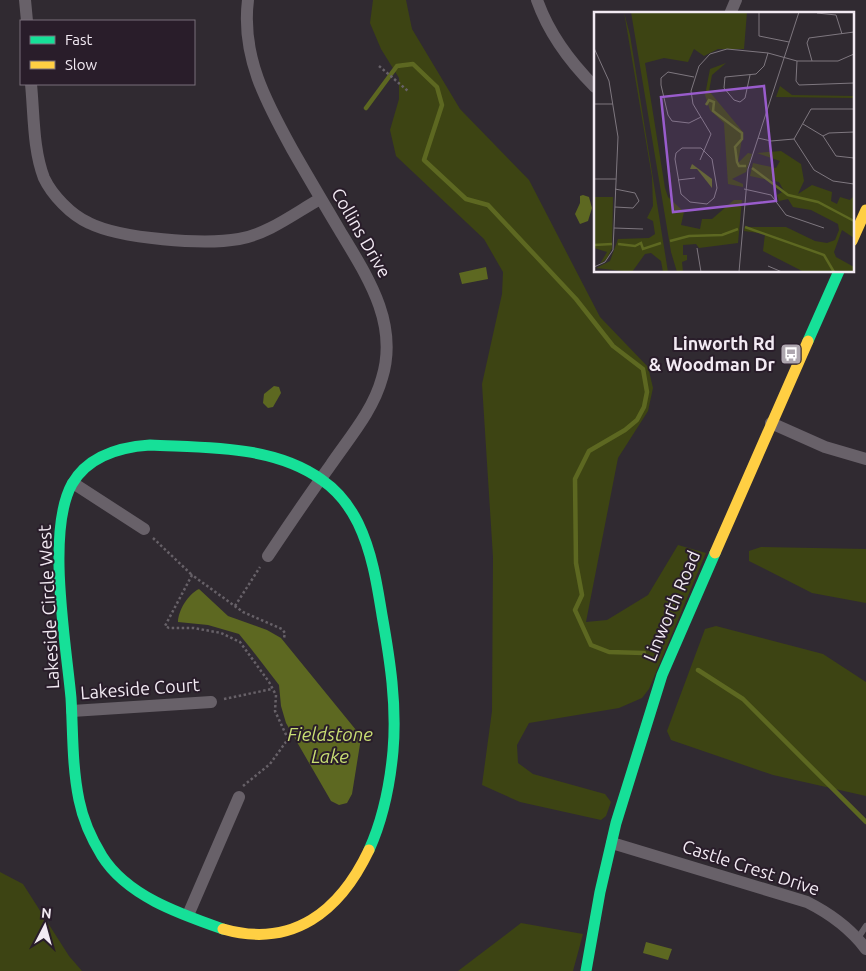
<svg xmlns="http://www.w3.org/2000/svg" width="866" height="971" font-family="Ubuntu,sans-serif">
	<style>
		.green { fill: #3d4413 }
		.water { fill: #5d6821 }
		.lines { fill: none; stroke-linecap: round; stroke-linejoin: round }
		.stream { stroke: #5d6821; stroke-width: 4.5 }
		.path { stroke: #676168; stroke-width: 2.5; stroke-dasharray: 2.5 2.5; stroke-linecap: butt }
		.lane { stroke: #686169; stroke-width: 6 }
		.street { stroke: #686169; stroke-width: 12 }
		.fast { stroke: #16e098; stroke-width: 11 }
		.slow { stroke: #ffcf43; stroke-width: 11 }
		.labels { text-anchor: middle; stroke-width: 4; stroke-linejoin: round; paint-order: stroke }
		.street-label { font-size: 18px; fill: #f2eaf3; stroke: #291d2a }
		.poi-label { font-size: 18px; font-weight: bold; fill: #f2eaf3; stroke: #291d2a; text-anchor: end }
		.water-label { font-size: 19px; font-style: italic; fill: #c8dd73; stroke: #291d2a }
		.inset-river { fill: none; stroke: #5d6821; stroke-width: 2.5 }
		.inset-road { fill: none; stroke: #7e777f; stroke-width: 1 }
		.view { fill: #995ccc; fill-opacity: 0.15; stroke: #995ccc; stroke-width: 2.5 }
		.inset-edge { fill: none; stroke: #f2eaf3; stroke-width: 2.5 }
	</style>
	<rect width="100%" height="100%" fill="#302a31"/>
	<!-- green -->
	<path class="green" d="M373,0H406L412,29L460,109L529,180L600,317L648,367L653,388L648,411L618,458L586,622L607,620L648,595L678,545L706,553L649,689L642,698L619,708L529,723L517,745L518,763L533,774L605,794L611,802L606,816L601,820L520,802L482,785L492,711L493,557L482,384L502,294L503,272L484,239L396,156L390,130L399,99V78L381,49L370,23Z
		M761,547L866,549V603L812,593L749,561V551Z
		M716,626L823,654L866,682V796L773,775L671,740L667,731L705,629Z
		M0,872L23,884L69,956L82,971H0Z
		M521,923L583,934L573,971H458Z"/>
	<!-- water -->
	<path class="water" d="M583,195L589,197L592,208L588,221L580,224L575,214L580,203V196Z
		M486,267L488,279L462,284L459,273Z
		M274,386L279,387L281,393L273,407L268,408L263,403L264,394Z
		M199,589L228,616L267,630L281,638L356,730L361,738L352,794L347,803L339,805L331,801L286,723L281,706L279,685L252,650L239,634L208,625L178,622C178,611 188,594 199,589Z
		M646,942L672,949L668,960L643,953Z"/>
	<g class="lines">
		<!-- stream -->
		<path class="stream" d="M366,108L397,66L413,64L437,87L442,105L424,160L466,199L488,205L576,299L613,346L643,369L647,392L644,407L637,420L625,430L589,451L575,479L576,563L582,595L575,610L591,645L609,652L644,653
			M698,670L743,699L866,822"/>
		<!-- path -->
		<path class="path" d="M379,66L408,91
			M153,538L192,575
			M235,606L260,567
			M224,699L272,689
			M243,786L270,764L288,739L275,711L276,695L269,682L240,642L221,633L194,628H169L165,626L192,575L243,612L282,629L285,633L284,638"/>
		<!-- lane -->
		<path class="lane" d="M858,938L866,926"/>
		<!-- street -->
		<path class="street" d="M25,0L27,21
			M248,0C241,56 266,102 292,149C308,177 324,204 340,231C367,276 399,323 382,378C373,411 349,438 330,466C309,495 288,526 268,556
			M537,0C549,34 570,62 595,87
			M730,14L736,0
			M31,84C34,114 33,150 44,178C52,195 71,215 89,223C121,239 204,245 239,239C268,234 295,213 320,199
			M771,423L825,447L866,459
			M73,483L144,529
			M72,711L211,702
			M612,843L807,902C831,914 850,928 866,949
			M188,915L239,797"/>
		<!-- fast -->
		<path class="fast" d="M808,341L839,271
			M150,445C207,448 274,445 322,480C338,491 350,507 358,523C372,552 377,584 382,615C390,660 397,705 393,751C390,784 383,819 369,850
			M150,445C120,447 88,456 72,484C46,531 66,643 71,698C73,732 72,766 79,800C83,820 91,838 102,856C127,896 180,914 223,929
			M586,971L600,892L616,823L662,675L715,553"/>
		<!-- slow -->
		<path class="slow" d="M852,241L866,210
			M715,553L808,341
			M223,929C293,949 340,911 369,850"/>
	</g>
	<!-- icons -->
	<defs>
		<g id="bus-square" transform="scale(1.125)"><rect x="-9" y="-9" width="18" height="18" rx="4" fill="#aea7af" stroke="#291d2a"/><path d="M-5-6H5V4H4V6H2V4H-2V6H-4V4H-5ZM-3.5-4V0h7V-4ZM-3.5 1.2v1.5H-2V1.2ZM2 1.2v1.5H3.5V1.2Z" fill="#fff"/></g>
	</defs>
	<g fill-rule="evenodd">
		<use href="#bus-square" x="791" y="354"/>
	</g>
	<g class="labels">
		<!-- street labels -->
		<g class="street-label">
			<text transform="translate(361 233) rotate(60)" y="6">Collins Drive</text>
			<text transform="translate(672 606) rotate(-67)" y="6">Linworth Road</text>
			<text transform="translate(49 607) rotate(-93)" y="6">Lakeside Circle West</text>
			<text transform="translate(140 689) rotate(-4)" y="6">Lakeside Court</text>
			<text transform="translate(751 868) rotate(18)" y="6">Castle Crest Drive</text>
		</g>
		<!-- poi labels -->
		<g class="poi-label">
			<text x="775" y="350">Linworth Rd<tspan x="775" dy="21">&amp; Woodman Dr</tspan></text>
		</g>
		<!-- water labels -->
		<g class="water-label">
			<text x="330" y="741">Fieldstone<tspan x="330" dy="22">Lake</tspan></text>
		</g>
	</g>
	<!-- overview -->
	<g transform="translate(594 12)">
		<rect width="260" height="260" fill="#302a31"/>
		<path d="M30,0L36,23L74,260H69L67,249L57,241L51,242L38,260L2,256L16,249L24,227L55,226L61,222L59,209L53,206L59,194L58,165ZM37,0H153L150,37H124L110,44L100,37L94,50L70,46L51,51L71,176L74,185L90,200L87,213L106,217L108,207H118L140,188H148L144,231L105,236L102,232L89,233V243H93V248L88,250L89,260H83L77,240ZM132,51L118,63L115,79L149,120L144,151L154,141L158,142L152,160L138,167L149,172V175L134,172L130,111L116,98L111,83L116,57ZM186,74L198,83L260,84V86L182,85ZM187,139L207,152L210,169L204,182L218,173L238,180L237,189L243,192L246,185L256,188L260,184V226L248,218L240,240L242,245L260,255V260H210L169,239L171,222L150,219L151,215H192L221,229L233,231L241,228L245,218L244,212L217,198L199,195L194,187L185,189L183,183L190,179L185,170L156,164L159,151L182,156L186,149L163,141ZM0,185H19L18,236L13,247L6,252L13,240L0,236Z" fill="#3d4413"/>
		<path d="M98,152L118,167V176L103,157H96Z" fill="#5d6821"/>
		<path class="inset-river" d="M112,93L115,88L120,90L119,99L148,121V127L141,135L143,150L145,154H152M158,156L194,183L224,190L260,209M151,215L230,243L240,260M76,229L95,224L128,223L144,217M24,232L41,234L47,231L49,237L67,231M0,233L18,232"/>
		<path class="inset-road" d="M165,0V24L195,30M223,1L242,3L248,22M0,36L15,69L24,125L19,238L11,250L0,255M203,49L202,69L205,73L260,71M218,49L213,31L215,26L260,20M156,63L151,86L146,90L140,88L130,76L131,65L162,62L170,54L174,41M100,65L74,60L67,66V73L74,103L78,109L95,111L107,105M0,92H19M209,112L229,124L242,144L260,146M229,124L235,121L260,120M164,126L177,129L200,127L217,97H260M200,127L220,158L239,169L260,172M88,136H107L118,147L123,176L120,186L113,192L96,190L87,182L81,147L82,141ZM106,148L117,122L99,92L97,79L105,54L116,42L133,37L174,41L203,49H244L260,42M0,167H22M84,168L101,166M150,177L177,183L192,203L230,216M21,195L39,196L45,189L41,181L21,177M20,216L49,217M103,236L107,260M174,254L188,260M145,260L154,157L205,0"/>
		<path class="view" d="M170,74L182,189L79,200L67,85Z"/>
		<rect width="260" height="260" class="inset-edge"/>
	</g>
	<!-- legend -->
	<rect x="20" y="20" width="175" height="65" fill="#291d2a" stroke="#796f7a"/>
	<rect x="30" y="36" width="25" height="8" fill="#16e098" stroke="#796f7a"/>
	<text x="65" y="45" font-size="15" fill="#f2eaf3">Fast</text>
	<rect x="30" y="61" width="25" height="8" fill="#ffcf43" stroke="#796f7a"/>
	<text x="65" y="70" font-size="15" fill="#f2eaf3">Slow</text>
	<!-- north arrow -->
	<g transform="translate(45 926) rotate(6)" stroke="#291d2a" stroke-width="4" paint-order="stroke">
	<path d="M0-4L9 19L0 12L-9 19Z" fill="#f2eaf3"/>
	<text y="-8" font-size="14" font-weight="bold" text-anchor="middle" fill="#f2eaf3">N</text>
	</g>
</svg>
